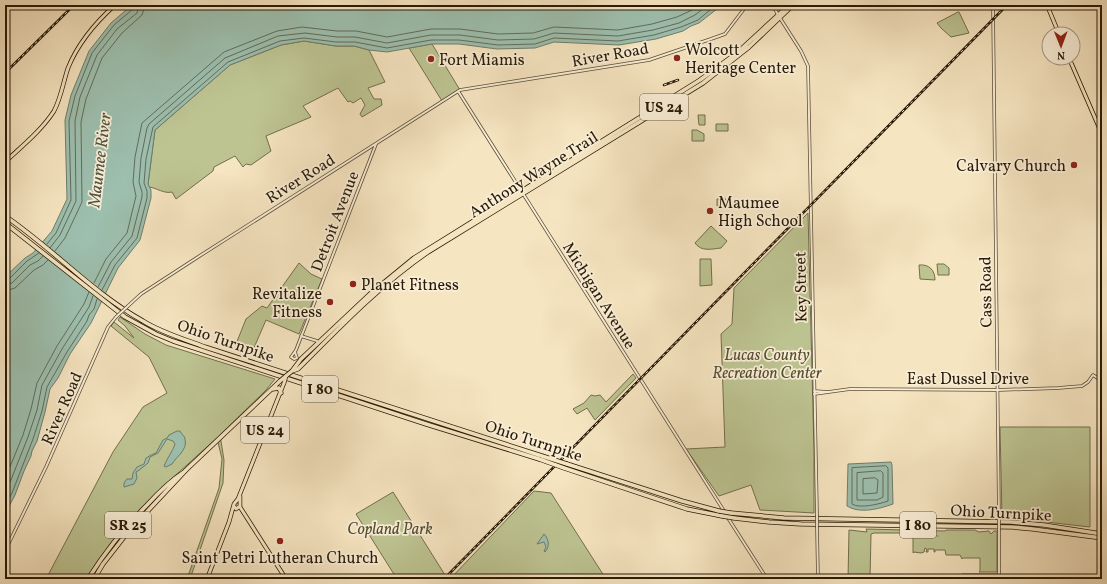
<svg xmlns="http://www.w3.org/2000/svg" width="1107" height="584" font-family="Vollkorn,serif">
	<style>
		.green { fill: #bdc492; stroke: #726f4c }
		.water { fill: #9dbfae; stroke: #6e7d6b }
		.pier { fill: #f6e5c1 }
		.lines { fill: none; stroke-linecap: round; stroke-linejoin: round }
		.shore { stroke: #626c5a; stroke-width: 1 }
		.stream { stroke: #6e7d6b; stroke-width: 1 }
		.minor-casing { stroke: #5c4d35; stroke-width: 3.5 }
		.major-casing { stroke: #281a06; stroke-width: 4.5 }
		.highway-casing { stroke: #281a06; stroke-width: 5 }
		.minor { stroke: #f9eed7; stroke-width: 2 }
		.major { stroke: #f6e5c1; stroke-width: 3 }
		.highway { stroke: #f6e5c1; stroke-width: 3.5 }
		.rail-casing { stroke: #281a06; stroke-width: 2.5 }
		.rail { stroke: #f9eed7; stroke-width: 1; stroke-dasharray: 3; stroke-linecap: butt }
		.minor-bridge-casing { stroke: #5c4d35; stroke-width: 3.5; stroke-linecap: butt }
		.major-bridge-casing { stroke: #281a06; stroke-width: 4.5; stroke-linecap: butt }
		.highway-bridge-casing { stroke: #281a06; stroke-width: 5; stroke-linecap: butt }
		.minor-bridge { stroke: #f9eed7; stroke-width: 2 }
		.major-bridge { stroke: #f6e5c1; stroke-width: 3 }
		.highway-bridge { stroke: #f6e5c1; stroke-width: 3.5 }
		.poi-dot { fill: #8f2418; stroke: #f9eed7; stroke-width: 1.5 }
		.labels { text-anchor: middle; stroke-width: 3.5; stroke-linejoin: round; paint-order: stroke }
		.shield { fill: #f9eed7; stroke: #675a45; stroke-width: 1 }
		.shield-label { font-size: 15px; font-weight: bold; fill: #281a06 }
		.poi-label { font-size: 16px; fill: #281a06; stroke: #f9eed7; text-anchor: start }
		.street-label { font-size: 16px; fill: #281a06; stroke: #f9eed7 }
		.park-label { font-size: 16px; font-style: italic; fill: #554d30; stroke: #f9eed7 }
		.water-label { font-size: 17px; font-style: italic; fill: #515441; stroke: #f9eed7 }
	</style>
	<rect width="100%" height="100%" fill="#f6e5c1"/>
	<filter id="stains"><feTurbulence type="fractalNoise" baseFrequency=".005" numOctaves="4"/><feColorMatrix values="0 0 0 0 .2 0 0 0 0 .09 0 0 0 0 .02 0 0 0 .5 -.17"/></filter>
	<radialGradient id="worn" r=".72"><stop offset=".6" stop-color="#630" stop-opacity="0"/><stop offset="1" stop-color="#630" stop-opacity=".3"/></radialGradient>
	<!-- green -->
	<path class="green" d="M958,12H959L969,33L951,37L941,28L937,23Z
		M304,41L336,46H354L369,50L385,82L368,88L374,99H381L382,105L362,117L360,114L365,105L361,98L353,103L350,101L348,102L338,88L303,106L311,117L266,136L271,151L251,165L246,164L243,167L235,156L214,167L213,171L176,199L172,192C164,194 157,188 149,187L148,184L155,130L230,65L281,45Z
		M432,44L460,90L442,101L409,48Z
		M698,115H705V125H699Z
		M716,124H728V131H716Z
		M692,130H697L704,134V141H692Z
		M717,199H726V206H717Z
		M808,213L814,451V513L760,510L751,485L719,496L686,449L725,447L721,334L732,324L734,288Z
		M711,226L727,241L721,248C712,249 701,252 695,243Z
		M700,259H711L712,285L700,286Z
		M299,263L311,274L322,279L299,334L266,320L253,350L236,344L246,319L262,306L267,308Z
		M937,264H944L949,268V275H938Z
		M919,265C929,264 935,270 935,280L920,279Z
		M120,317L145,334L166,345L275,379L266,390L220,435L224,460L223,483L190,579H187L219,488L222,459L217,438L159,490L123,527L85,579H46L113,452L143,407L167,393L149,357L111,326L114,322L134,338L125,326L118,320Z
		M633,374L636,378L595,420L587,408L577,414L573,409L584,403L591,395L595,396L600,395L606,402Z
		M1000,427H1090V527L1002,517Z
		M534,491L551,493L606,579H450Z
		M393,492L445,575L441,579H397L356,514Z
		M866,529L945,531L946,530H975L979,532L989,531L991,534L994,531H997V572H979L980,571V558H963L962,559L960,555H946L945,550H935V552H934V549H928V552H926L927,549L925,548L924,552L921,553L914,552L913,553V536L910,533H874L871,534L870,579H848L849,530L867,532Z
		M962,574H997L998,579H962Z"/>
	<!-- water -->
	<path class="water" d="M132,5H497L500,6L506,5H722L699,23L691,26L683,31L656,39L619,45L554,42L535,48L497,49L459,44H432L387,52L369,50L354,46H336L304,41L281,45L230,65L155,130L148,184L151,190V198L140,240L118,268L91,323L70,354L58,378L50,389L45,412L37,441L32,451L31,456L24,471L15,495L5,514V277L25,258L33,253L52,231L67,199L65,120L71,95L89,51L111,23Z
		M177,431H180C181,434 185,436 185,439C188,450 176,457 172,464L166,467L164,466C167,458 173,451 175,444L173,441L167,439L158,453L150,457L148,463C144,466 140,470 136,472L137,478L134,484L124,487V483L127,479H132L133,473L137,467L144,464L146,458L151,455L156,453L163,440L167,438L169,435Z
		M891,462L892,465L893,504C879,509 860,514 847,506L848,464Z
		M544,534C549,539 550,547 545,552L544,551L546,547L544,542L537,544Z"/>
	<!-- pier -->
	<path class="pier" d="M41,242L107,294L103,301L35,248Z"/>
	<g class="lines">
		<!-- shore -->
		<path class="shore" d="M47,244L56,233L71,200L69,121L75,96L92,53L114,25L133,9L134,5
			M50,248L60,235L76,201L75,121L80,97L97,55L117,29L137,13L139,5
			M55,251L65,238L82,202L81,122L86,99L102,58L122,33L142,15L145,5
			M5,280L9,279L27,261L39,253
			M94,283L106,259L127,233L136,196L133,182L135,157L142,123L224,52L277,31L302,27L337,31H356L387,37L431,29H460L498,34L533,33L554,27L618,30L652,24L677,17L692,10L699,5
			M5,285L12,283L30,265L38,261L43,256
			M98,287L111,262L132,236L142,197V192L139,182L141,158L147,128L149,124L225,58L278,36L305,33L337,37H355L387,43L431,35H460L498,40L534,39L554,33L618,36L653,30L679,23L695,15L708,5
			M102,290L115,265L137,238L147,198V191L144,183L146,159L153,127L228,62L280,41L304,38L336,42H355L387,48L431,40H459L498,45L535,44L554,38L618,41L654,35L681,27L698,20L716,5
			M5,291L15,288L34,270L43,265L48,260
			M886,466L888,468V501C880,504 859,509 852,504V468Z
			M881,471L883,473V497L877,500H857V473Z
			M875,478L878,480L877,493L863,494V479Z
			M5,479L23,435L31,409L37,383L57,346L84,304L89,292
			M5,495L28,437L37,410L42,385L62,349L89,307L93,296
			M5,506L12,493L33,439L42,411L47,387L67,352L87,321L89,315L94,309L97,299"/>
		<!-- stream -->
		<path class="stream" d="M915,535L938,536"/>
		<!-- minor casing -->
		<g class="minor-casing">
			<path id="minor" d="M773,5L778,15
				M993,5L999,518
				M780,18L801,51L808,66L817,515
				M458,91L724,511
				M128,306L141,294L198,257L460,90L649,60L708,40L725,34L747,5
				M301,336L317,341
				M295,352L297,358L294,359L291,357L296,350L376,144
				M814,391L827,392
				M814,394L850,389L998,390L1058,388L1082,386L1088,382L1093,375L1102,381
				M728,518L767,579
				M817,528L818,579
				M999,531V579
				M5,551L46,467L108,327L116,317"/>
		</g>
		<!-- major casing -->
		<g class="major-casing">
			<path id="major" d="M1047,5L1059,34
				M1069,58L1102,134
				M5,162C21,147 42,130 54,111C61,98 63,83 68,68C78,43 95,23 115,5
				M234,506L236,509L240,506V496
				M240,507L286,579
				M207,579L229,522L234,504L238,499L284,383"/>
		</g>
		<!-- highway casing -->
		<g class="highway-casing">
			<path id="highway" d="M5,216C52,248 93,293 143,321C162,333 184,339 205,347L542,456
				M5,223L125,317L156,334L173,341L426,424L539,459
				M292,371L298,369C339,328 380,285 428,252L703,83L749,47L793,5
				M292,371L301,359L370,294L414,258L700,80L737,53L789,5
				M273,389L279,388L281,393
				M567,464L682,501L719,511
				M564,468L687,509L722,516
				M731,513L784,518L1011,522L1044,525L1102,534
				M734,518L769,522L801,524L1012,527L1033,529L1102,538
				M88,579C105,552 125,527 147,505C158,493 170,481 184,472
				M94,579L103,564L128,532L186,470L280,381"/>
		</g>
		<!-- minor -->
		<use href="#minor" class="minor"/>
		<!-- major -->
		<use href="#major" class="major"/>
		<!-- highway -->
		<use href="#highway" class="highway"/>
		<!-- rail casing -->
		<g class="rail-casing">
			<path id="rail" d="M5,73L74,5
				M664,85L678,80
				M444,579L1007,5"/>
		</g>
		<!-- rail -->
		<use href="#rail" class="rail"/>
		<!-- minor-bridge casing -->
		<g class="minor-bridge-casing">
			<path id="minor-bridge" d="M116,317L128,306
				M817,515V528
				M999,518V531"/>
		</g>
		<!-- major-bridge casing -->
		<g class="major-bridge-casing">
			<path id="major-bridge" d="M284,383L286,376"/>
		</g>
		<!-- highway-bridge casing -->
		<g class="highway-bridge-casing">
			<path id="highway-bridge" d="M280,381L292,371
				M542,456L567,464
				M539,459L564,468
				M719,511L731,513
				M722,516L734,518"/>
		</g>
		<!-- minor-bridge -->
		<use href="#minor-bridge" class="minor-bridge"/>
		<!-- major-bridge -->
		<use href="#major-bridge" class="major-bridge"/>
		<!-- highway-bridge -->
		<use href="#highway-bridge" class="highway-bridge"/>
	</g>
	<!-- markers -->
	<g class="poi-dot">
		<circle cx="677" cy="58" r="4"/>
		<circle cx="431" cy="59" r="4"/>
		<circle cx="1074" cy="165" r="4"/>
		<circle cx="710" cy="211" r="4"/>
		<circle cx="353" cy="284" r="4"/>
		<circle cx="330" cy="302" r="4"/>
		<circle cx="280" cy="541" r="4"/>
	</g>
	<g class="labels">
		<!-- shield labels -->
		<g class="shield">
			<rect x="640" y="94" width="48" height="26" rx="3"/>
			<rect x="302" y="376" width="36" height="26" rx="3"/>
			<rect x="241" y="417" width="48" height="26" rx="3"/>
			<rect x="105" y="512" width="46" height="26" rx="3"/>
			<rect x="900" y="512" width="36" height="26" rx="3"/>
		</g>
		<g class="shield-label">
			<text x="664" y="112">US 24</text>
			<text x="320" y="394">I 80</text>
			<text x="265" y="435">US 24</text>
			<text x="128" y="530">SR 25</text>
			<text x="918" y="530">I 80</text>
		</g>
		<!-- poi labels -->
		<g class="poi-label">
			<text x="685" y="55">Wolcott<tspan x="685" dy="18">Heritage Center</tspan></text>
			<text x="439" y="65">Fort Miamis</text>
			<text x="1066" y="171" text-anchor="end">Calvary Church</text>
			<text x="718" y="208">Maumee<tspan x="718" dy="18">High School</tspan></text>
			<text x="361" y="290">Planet Fitness</text>
			<text x="322" y="299" text-anchor="end">Revitalize<tspan x="322" dy="18">Fitness</tspan></text>
			<text x="280" y="563" text-anchor="middle">Saint Petri Lutheran Church</text>
		</g>
		<!-- street labels -->
		<g class="street-label">
			<text transform="translate(610 54) rotate(-10)" y="6">River Road</text>
			<text transform="translate(533 174) rotate(-32)" y="6">Anthony Wayne Trail</text>
			<text transform="translate(300 178) rotate(-32)" y="6">River Road</text>
			<text transform="translate(334 221) rotate(-69)" y="6">Detroit Avenue</text>
			<text transform="translate(800 287) rotate(-91)" y="6">Key Street</text>
			<text transform="translate(985 292) rotate(-91)" y="6">Cass Road</text>
			<text transform="translate(600 295) rotate(58)" y="6">Michigan Avenue</text>
			<text transform="translate(226 340) rotate(19)" y="6">Ohio Turnpike</text>
			<text x="968" y="384">East Dussel Drive</text>
			<text transform="translate(61 408) rotate(-66)" y="6">River Road</text>
			<text transform="translate(534 440) rotate(18)" y="6">Ohio Turnpike</text>
			<text transform="translate(1001 512) rotate(3)" y="6">Ohio Turnpike</text>
		</g>
		<!-- park labels -->
		<g class="park-label">
			<text x="767" y="360">Lucas County<tspan x="767" dy="18">Recreation Center</tspan></text>
			<text x="390" y="534">Copland Park</text>
		</g>
		<!-- water labels -->
		<g class="water-label">
			<text transform="translate(99 160) rotate(-83)" y="6">Maumee River</text>
		</g>
	</g>
	<!-- margin -->
	<rect width="1107" height="584" fill="none" stroke="#f6e5c1" stroke-width="20"/>
	<rect x="6" y="6" width="1095" height="572" fill="none" stroke="#281a06" stroke-width="2"/>
	<rect x="10" y="10" width="1087" height="564" fill="none" stroke="#281a06"/>
	<!-- north arrow -->
	<g transform="translate(1061 46) rotate(179)"><circle r="19" fill="#f9eed7" stroke="#a59983"/>
	<path d="M0-3L7 15L0 10L-7 15Z" fill="#8f2418"/>
	<text y="-6" font-size="11" font-weight="bold" text-anchor="middle" fill="#281a06">N</text>
	</g>
	<rect width="100%" height="100%" filter="url(#stains)"/>
	<rect width="100%" height="100%" fill="url(#worn)"/>
</svg>
